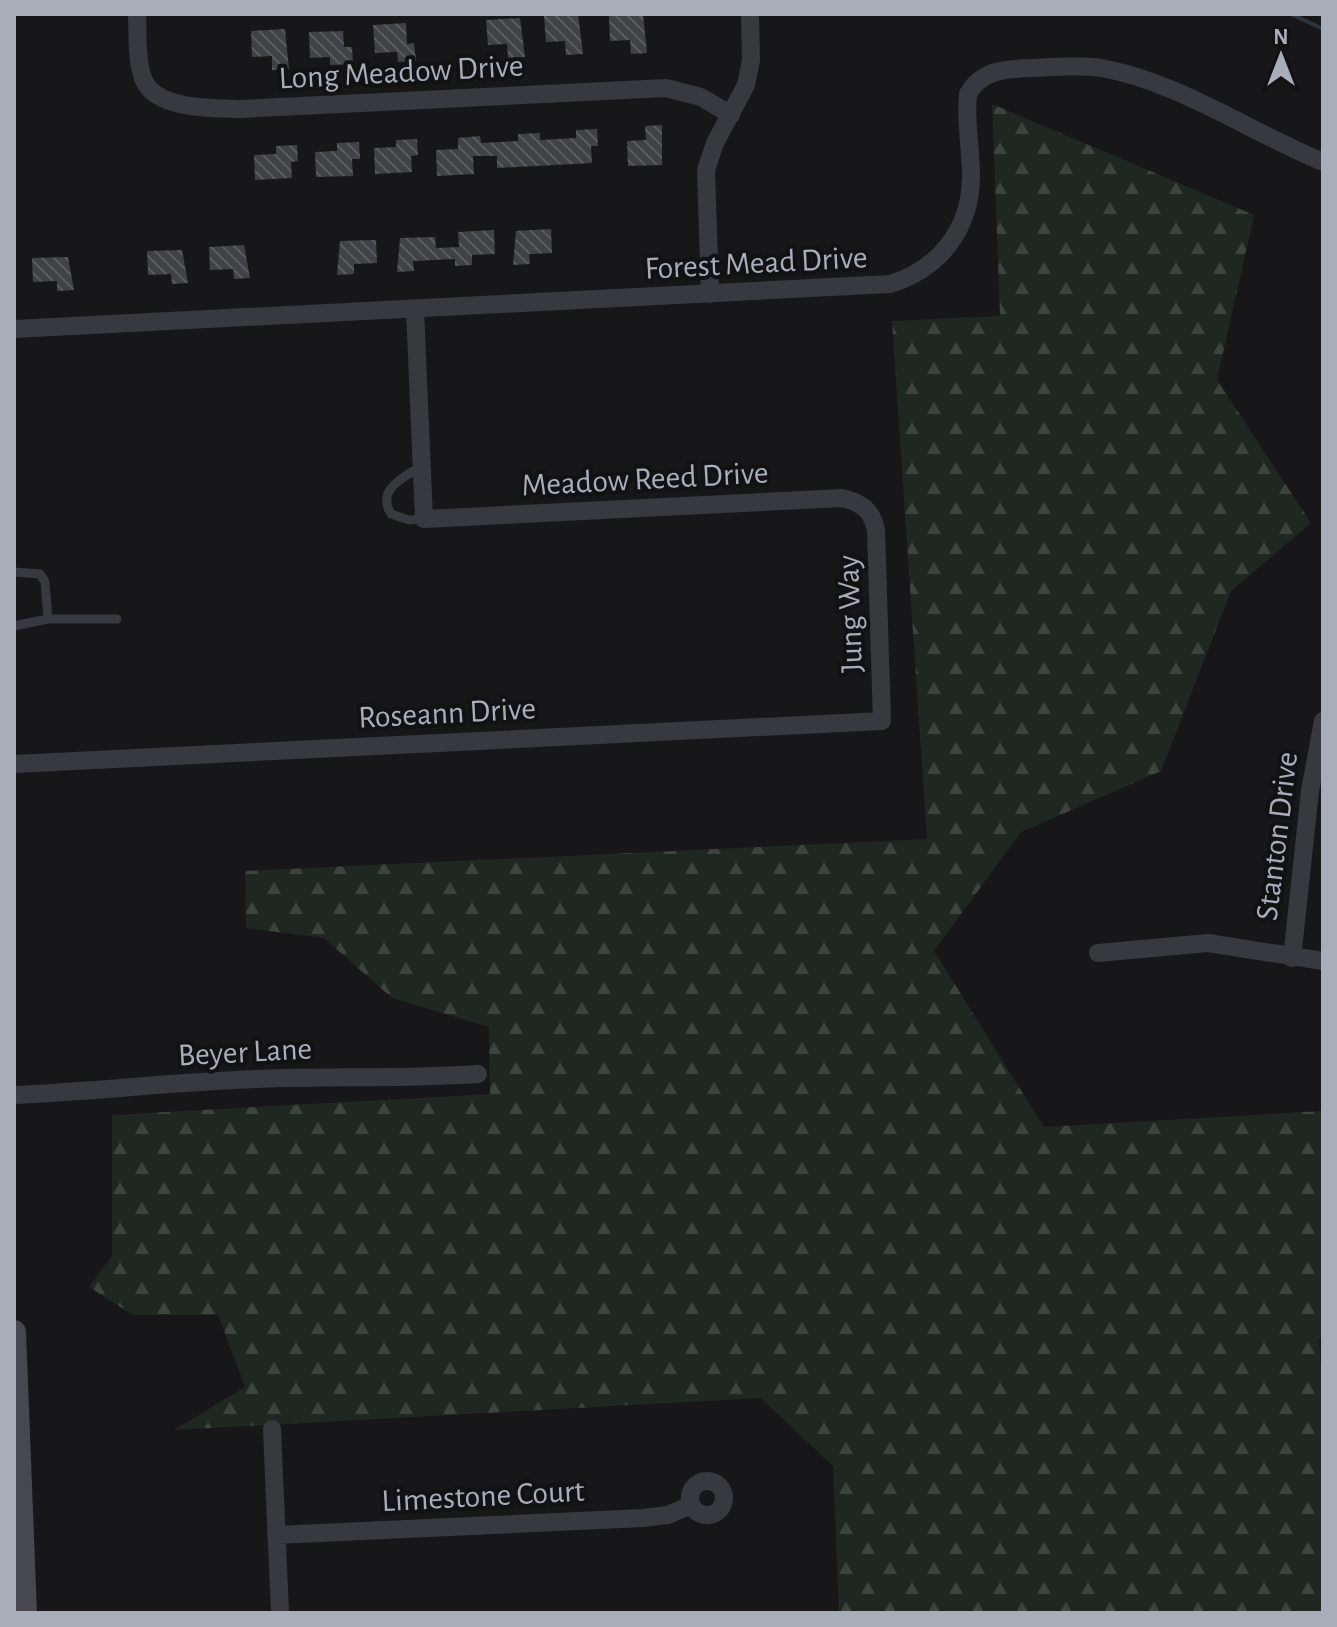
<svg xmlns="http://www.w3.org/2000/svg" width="1337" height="1627" font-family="'Alegreya Sans',sans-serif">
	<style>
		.forest { fill: url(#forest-firs) }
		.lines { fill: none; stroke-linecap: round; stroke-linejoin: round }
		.stream { stroke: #2c353e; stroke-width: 4 }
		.building { fill: url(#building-back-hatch) }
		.service { stroke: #38393e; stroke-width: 9 }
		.minor { stroke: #38393e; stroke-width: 18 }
		.secondary { stroke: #46474f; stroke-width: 24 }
		.labels { text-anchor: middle; stroke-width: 8; stroke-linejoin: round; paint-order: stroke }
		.street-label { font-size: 32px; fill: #a8adba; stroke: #121214 }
	</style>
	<defs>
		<pattern id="forest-firs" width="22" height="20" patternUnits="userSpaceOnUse" patternTransform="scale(2)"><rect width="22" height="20" fill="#1f2820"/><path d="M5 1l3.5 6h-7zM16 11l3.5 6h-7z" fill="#3d443e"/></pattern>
		<pattern id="building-back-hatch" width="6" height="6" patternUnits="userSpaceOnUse" patternTransform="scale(2)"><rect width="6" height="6" fill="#414246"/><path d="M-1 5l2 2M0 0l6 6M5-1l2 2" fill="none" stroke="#5a5b5f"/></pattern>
	</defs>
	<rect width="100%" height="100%" fill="#171719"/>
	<!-- forest -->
	<path class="forest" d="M992,104L1254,215L1217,380L1311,523L1231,591L1161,771L1021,832L934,951L1044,1127L1323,1111V1332L1319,1340L1323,1399V1613H839L833,1466L761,1398L174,1430L245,1387L218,1315H133L89,1287L112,1256V1115L490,1094L489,1027L392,998L324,938L246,928L245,871L927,839L892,321L1000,316Z"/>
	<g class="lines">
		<!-- stream -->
		<path class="stream" d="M1291,14L1323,29"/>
	</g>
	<!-- building -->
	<path class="building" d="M578,14L583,54L566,55L565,41L546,42L544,16Z
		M643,14L647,53L631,54L630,40L610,41L609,16Z
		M520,18L525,57L508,58L507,44L488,45L486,20Z
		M406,23L407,44L414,43L416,61L398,62L397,52L375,53L373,25Z
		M285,29L289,69L272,70V56L252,57L251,31Z
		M343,31L344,47H352L353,64L330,65V57L310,58L309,32Z
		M662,125V165L628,166L627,141L646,140L645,126Z
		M597,129L598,146H591L592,163L497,168V156H473L474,174L437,176L436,150L458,149V138L480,136L481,143L518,141V134L540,133V140L576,138V130Z
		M417,139L418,155L411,156L412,172L375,174L374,148L396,147V140Z
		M359,142L360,159H352L353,176L316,177L315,152L337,151V143Z
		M297,145L298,161L291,162L292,178L255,180L254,155L276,154V146Z
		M551,229L552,253L529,254L530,264L513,265L516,231Z
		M494,230L495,254L472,255V265L455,266V259L413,261L414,271L397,272L400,238L435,237L436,248L459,247L458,232Z
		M376,240L377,263L354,264V274L337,275L340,241Z
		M244,245L250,278L234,279L233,269L210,270L209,247Z
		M182,250L188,283L172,284L171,274L148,275L147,251Z
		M68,257L74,290L57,291V281L33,282L32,258Z"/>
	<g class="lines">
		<!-- service -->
		<path class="service" d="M421,466C403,478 376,489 391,514L409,520L424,519
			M14,572L40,574L45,582L48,619L14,626
			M48,619H117"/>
		<!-- minor -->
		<path class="minor" d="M137,14C138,34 136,58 143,78C154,110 212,108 240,109L666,88L701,97L731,115
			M710,294L706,170L715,143L746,85L751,60L750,14
			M14,329L890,284C940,269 971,228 971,176C971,149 965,121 968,94C982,69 1007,69 1033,68C1055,67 1079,65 1101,68C1177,81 1252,133 1323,162
			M14,764L882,721L876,530C872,510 861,502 842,498L424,519L415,309
			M1098,953L1208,943L1323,961
			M1292,958L1310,791L1323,721
			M14,1095C96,1091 177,1082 258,1079C332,1076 405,1079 478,1074
			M272,1429L280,1613
			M690 1498a17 17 0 1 1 34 0a17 17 0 1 1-34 0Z
			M276,1535L643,1518L668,1515L691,1505"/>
		<!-- secondary -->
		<path class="secondary" d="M14,1332L25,1613"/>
	</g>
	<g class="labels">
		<!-- street labels -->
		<g class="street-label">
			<text transform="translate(401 71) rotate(-3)" y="11">Long Meadow Drive</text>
			<text transform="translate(756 262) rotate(-3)" y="11">Forest Mead Drive</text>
			<text transform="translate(645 478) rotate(-3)" y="11">Meadow Reed Drive</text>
			<text transform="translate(849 614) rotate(-92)" y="11">Jung Way</text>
			<text transform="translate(447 712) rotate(-3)" y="11">Roseann Drive</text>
			<text transform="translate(1276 836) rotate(-83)" y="11">Stanton Drive</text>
			<text transform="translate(245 1051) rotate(-3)" y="11">Beyer Lane</text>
			<text transform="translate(483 1495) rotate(-3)" y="11">Limestone Court</text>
		</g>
	</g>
	<!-- border -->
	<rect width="1337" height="1627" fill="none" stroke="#a8adba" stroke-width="32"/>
	<!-- north arrow -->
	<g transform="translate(1281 56)" stroke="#121214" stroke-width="6" paint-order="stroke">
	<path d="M0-6L14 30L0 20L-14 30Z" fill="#a8adba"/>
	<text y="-12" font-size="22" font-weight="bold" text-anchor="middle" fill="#a8adba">N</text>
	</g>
</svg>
